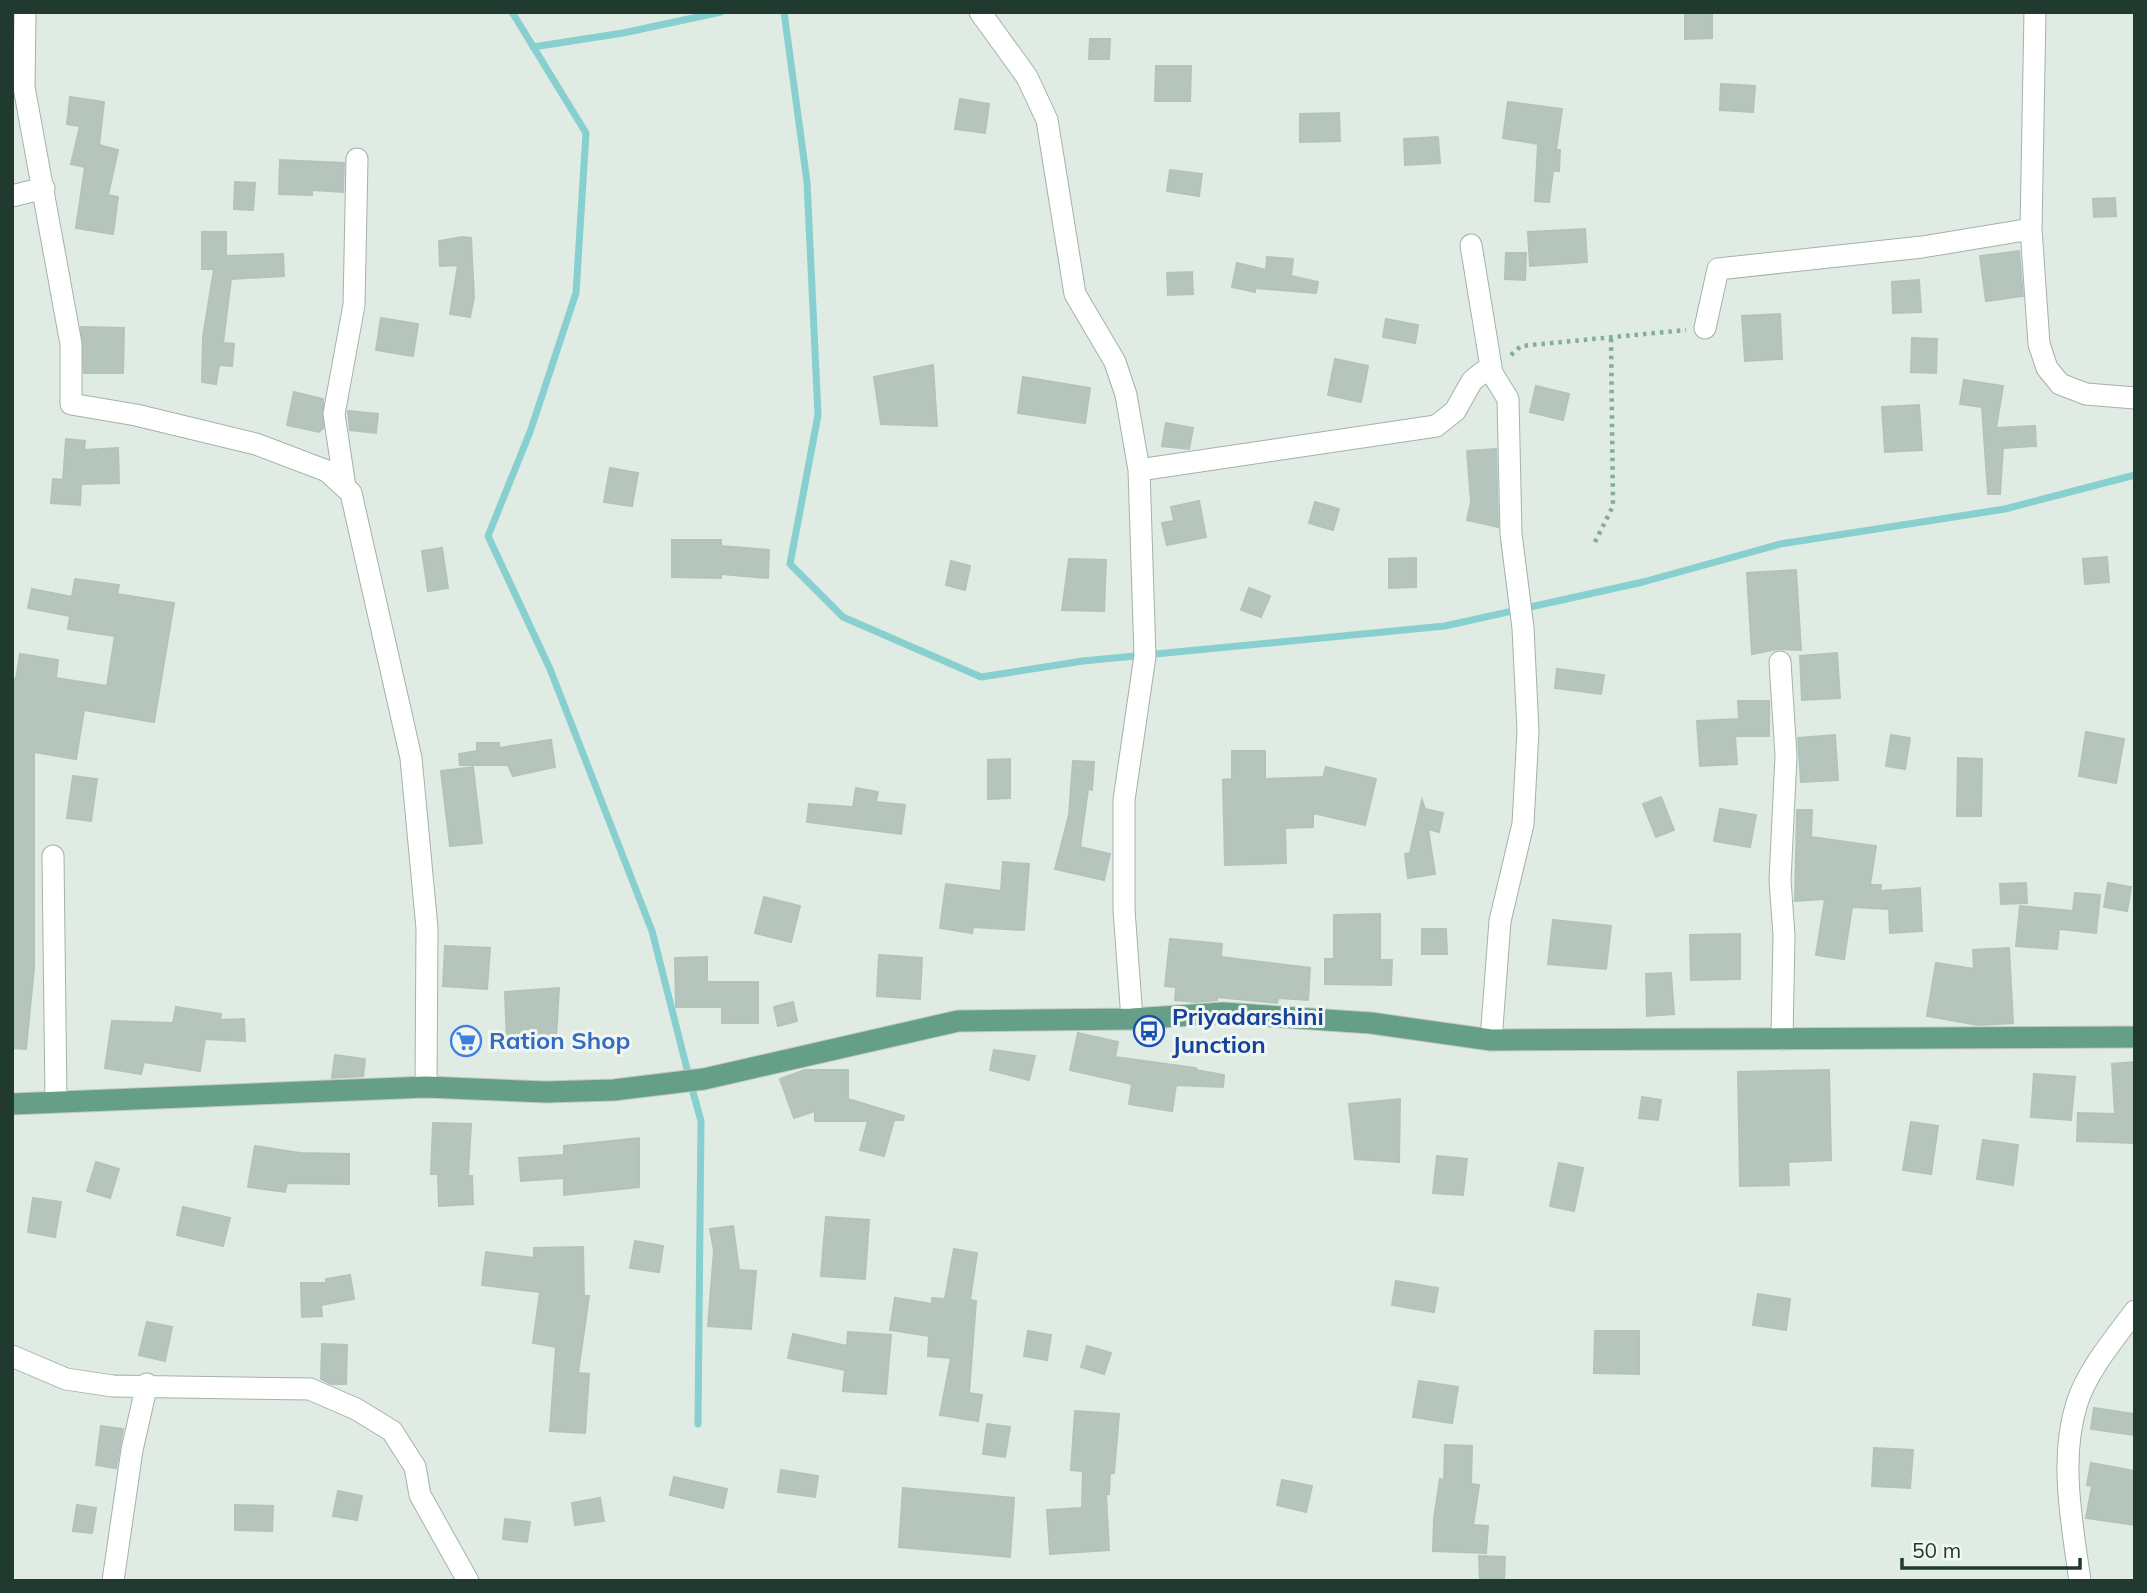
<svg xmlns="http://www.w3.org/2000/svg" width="2147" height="1593" font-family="Mulish,sans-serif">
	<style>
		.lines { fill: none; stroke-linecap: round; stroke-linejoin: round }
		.stream { stroke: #88cfcf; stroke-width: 7 }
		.building { fill: #b5c5bd; stroke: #b2c4ba; stroke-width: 2 }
		.minor-casing { stroke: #a3b2aa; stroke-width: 23 }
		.tertiary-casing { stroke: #a3b2aa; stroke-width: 23 }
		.primary-casing { stroke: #c1c8c5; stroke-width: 23 }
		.path { stroke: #81ae99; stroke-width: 4.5; stroke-dasharray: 3.5 5; stroke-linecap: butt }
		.minor { stroke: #fff; stroke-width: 21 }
		.tertiary { stroke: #fff; stroke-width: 21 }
		.primary { stroke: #659f87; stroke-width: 21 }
		.labels { text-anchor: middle; stroke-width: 6; stroke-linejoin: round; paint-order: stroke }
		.transit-label { font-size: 24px; font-weight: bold; fill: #164399; stroke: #f0f7f3; text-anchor: start }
		.shop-label { font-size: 24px; font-weight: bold; fill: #366cbe; stroke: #f0f7f3; text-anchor: start }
	</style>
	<rect width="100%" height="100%" fill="#e0ebe4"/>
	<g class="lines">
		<!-- stream -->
		<path class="stream" d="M512,12L586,133L576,293L530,432L488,536L550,669L652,931L687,1069
			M784,12L807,182L818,415L790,564L843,617L981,677L1083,661L1445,626L1643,582L1780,544L2005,509L2135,475
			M533,47L623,33L721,12
			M693,1092L701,1121L698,1424"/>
	</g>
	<!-- building -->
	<path class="building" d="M1685,12H1712V38L1685,39Z
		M1090,39H1110L1109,59H1089Z
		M1156,66H1191L1190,101H1155Z
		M1721,84L1755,86L1753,112L1720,110Z
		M70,97L104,102L99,145L118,150L108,195L118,197L113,234L76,228L85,167L71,164L80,126L67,124Z
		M960,99L989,104L985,133L955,129Z
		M1508,102L1562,109L1556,150H1560L1559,171H1553L1549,202L1535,201L1538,144L1503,138Z
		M1339,113L1340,141L1300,142V114Z
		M1438,137L1440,163L1405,165L1404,139Z
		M280,160L344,163L343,192L312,190V195L279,194Z
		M1170,170L1202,174L1199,196L1167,191Z
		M235,182L255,183L253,210L234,209Z
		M2115,198L2116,216L2094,217L2093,199Z
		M1585,229L1587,262L1530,266L1528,232Z
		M202,232H226V256L283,254L284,276L231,279L223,343L234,344L232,366L219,365L216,384L202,382L203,337L214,269H202Z
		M462,237L471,238L474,297L470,317L450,314L458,265L440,266L439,241Z
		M2019,251L2023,296L1986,301L1980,256Z
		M1506,253H1526L1525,280L1505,279Z
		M1267,257L1293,259L1291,276L1318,282L1316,293L1255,288V292L1232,287L1237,263L1266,270Z
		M1192,272L1193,294L1168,295L1167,273Z
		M1919,280L1921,312L1893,313L1892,282Z
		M1780,314L1782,359L1745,361L1742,316Z
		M381,318L418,324L413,356L376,350Z
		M1386,319L1418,325L1415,343L1383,337Z
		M81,327L124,328L123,373H84Z
		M1912,338L1937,339L1936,373L1911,372Z
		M1335,359L1368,366L1361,402L1328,395Z
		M933,365L937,426L881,424L874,377Z
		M1023,377L1090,388L1085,423L1018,413Z
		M1964,380L2003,386L1996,428L2035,426L2036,446L2003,448L2000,494H1988L1982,407L1960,404Z
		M1536,386L1569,394L1563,420L1530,412Z
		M294,392L323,399V428L319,432L287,425Z
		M1919,405L1922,450L1885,452L1882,407Z
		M348,411L378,414L376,433L350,430Z
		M1166,423L1193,428L1189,449L1162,446Z
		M66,439L85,441L84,450L118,448L119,483L81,484L80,505L51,503L53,479L63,480Z
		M1496,449L1498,527L1467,520L1471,502L1467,451Z
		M610,468L638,473L632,506L604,502Z
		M1199,501L1206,537L1167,545L1162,523L1174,521L1171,507Z
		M1315,502L1339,509L1333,530L1309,523Z
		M672,540H721V546L769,550L768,578L721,574V578L672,577Z
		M442,548L448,588L428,591L422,551Z
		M2107,557L2109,582L2085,584L2083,559Z
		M1416,558V587L1389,588V559Z
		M1069,559L1106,560L1104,611L1062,610Z
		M951,561L970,566L965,590L946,585Z
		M1796,570L1801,650L1778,649L1752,654L1747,573Z
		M75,579L119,585L117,594L174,603L154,722L84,710L76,759L34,752V968L26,1049L12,1048V679H16L20,654L58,660L56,678L107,686L115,636L68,629L70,616L28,608L32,589L72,597Z
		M1249,588L1270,596L1261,617L1241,610Z
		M1837,653L1840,698L1802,700L1800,656Z
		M1557,669L1604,675L1601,694L1555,688Z
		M1738,701H1769V736H1735L1737,764L1700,766L1697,721L1739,719Z
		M2086,732L2124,739L2116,783L2079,776Z
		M1835,735L1838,780L1801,782L1798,738Z
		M1891,735L1910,738L1905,769L1886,766Z
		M551,740L555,767L513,776L508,765H460L459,754L477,751V743H499V748Z
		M1232,751H1265V779L1323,777L1326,767L1376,779L1365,825L1313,813V827L1285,828L1286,863L1225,865L1223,780L1232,779Z
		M1958,758L1982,759L1981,816H1957Z
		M1010,759V798L988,799V760Z
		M1073,761L1094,762L1092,790L1088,789L1080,847L1110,854L1104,880L1055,869L1069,815Z
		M473,767L482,843L450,846L441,771Z
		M73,776L97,779L91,821L67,818Z
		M856,788L878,792L876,802L905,805L901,834L807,822L809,804L853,807Z
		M1661,797L1674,830L1656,837L1643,804Z
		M1422,800L1425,809L1443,813L1439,832L1428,829L1435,874L1408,878L1405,854L1410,853Z
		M1720,809L1756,815L1750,847L1714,841Z
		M1797,810H1812L1811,837L1876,846L1870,885H1881L1880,891L1920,888L1922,931L1890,933L1889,909L1852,907L1844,959L1816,955L1825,899L1795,901Z
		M1003,862L1029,864L1024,930L973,927L972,933L940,928L946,884L1001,891Z
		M2026,883L2027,903L2001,904L2000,884Z
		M2108,883L2131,887L2127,911L2104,907Z
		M2075,893L2100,895L2096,933L2059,929L2057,949L2016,946L2020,906L2073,911Z
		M764,897L800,906L791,942L755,933Z
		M1380,914V960H1392L1391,985L1325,984V959H1334V915Z
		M1553,920L1611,926L1606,969L1548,964Z
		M1422,929H1446L1447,954H1422Z
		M1740,934V979L1691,980L1690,935Z
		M1170,939L1222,944L1221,957L1310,968L1308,1000L1278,998L1277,1003L1217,997V1000L1196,1002L1175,1000L1176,987L1165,986Z
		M445,946L490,948L487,989L443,986Z
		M2009,948L2013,1023L1978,1025L1927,1016L1936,963L1974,969L1973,950Z
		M879,955L922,958L920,999L877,996Z
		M707,957V982H758V1023H722V1007H676L675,958Z
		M1671,973L1674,1014L1647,1016L1646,974Z
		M559,988L556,1039L507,1043L505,992Z
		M793,1002L797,1021L778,1026L774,1007Z
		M176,1007L221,1014L220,1020L244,1019L245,1041L205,1039L200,1071L144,1062L141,1074L105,1068L112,1021L173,1023Z
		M1078,1033L1118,1042L1115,1057L1196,1068V1070L1224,1075L1223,1087L1176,1085L1172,1111L1129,1104L1132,1084L1070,1070Z
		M994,1050L1035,1056L1029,1080L990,1070Z
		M335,1055L365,1059L363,1076L332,1078Z
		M2135,1062V1143L2077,1141L2078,1113L2115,1114L2112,1064Z
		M805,1070H848V1099L904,1116L903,1120H894L884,1156L860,1150L868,1121H815V1111L794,1118L780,1079Z
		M1829,1070L1831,1160L1788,1162L1789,1185L1740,1186L1738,1072Z
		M2034,1074L2075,1077L2071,1120L2031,1117Z
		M1642,1097L1661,1100L1658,1120L1639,1118Z
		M1400,1099L1399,1162L1355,1159L1349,1104Z
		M1911,1122L1938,1126L1931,1174L1903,1170Z
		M433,1123L471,1124L468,1176H472L473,1204L439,1206L438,1174H431Z
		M639,1138V1187L564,1195V1178L521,1181L519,1158L564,1155V1146Z
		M1983,1140L2018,1145L2013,1185L1977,1179Z
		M255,1146L300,1153L349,1154V1184L287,1183L285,1192L248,1187Z
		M1437,1156L1467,1159L1463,1195L1433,1193Z
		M96,1162L119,1169L110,1198L87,1191Z
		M1559,1163L1583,1168L1574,1211L1550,1206Z
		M33,1198L61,1202L55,1237L28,1232Z
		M183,1207L230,1218L223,1246L177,1235Z
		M826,1217L869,1220L865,1279L821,1276Z
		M733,1226L739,1270L756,1271L751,1329L708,1326L714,1250L710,1229Z
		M635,1241L663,1246L659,1272L630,1268Z
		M583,1247L584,1296H589L578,1373L589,1374L585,1433L550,1431L556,1347L533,1343L540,1292L482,1285L486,1252L534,1258V1248Z
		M954,1249L977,1253L970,1300L976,1301L969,1393L982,1395L978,1421L940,1415L951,1358L928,1356L929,1336L890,1330L895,1298L932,1304V1298L945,1299Z
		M350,1275L354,1299L321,1305L322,1316L302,1317L301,1283H326V1279Z
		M1396,1281L1438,1288L1434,1312L1392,1305Z
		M1758,1294L1790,1299L1786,1330L1753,1325Z
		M147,1322L172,1327L165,1361L139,1355Z
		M1028,1331L1051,1335L1047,1360L1024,1356Z
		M1595,1331H1639V1374L1594,1373Z
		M848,1332L891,1335L886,1394L843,1391L845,1370L788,1358L793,1334L847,1346Z
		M322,1344L347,1345L346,1384H331L321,1379Z
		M1087,1346L1111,1353L1104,1374L1081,1367Z
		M1419,1381L1458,1387L1452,1423L1413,1417Z
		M2094,1408L2135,1414V1435L2091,1429Z
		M1075,1411L1119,1414L1114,1473H1110L1109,1494H1106L1109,1550L1050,1554L1047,1510L1082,1508L1083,1471L1071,1470Z
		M987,1424L1010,1427L1005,1457L983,1454Z
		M101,1426L123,1429L116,1468L96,1465Z
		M1445,1445L1472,1446L1471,1484L1479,1485L1473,1525L1488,1526L1486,1553L1433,1551L1434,1518L1440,1479L1444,1480Z
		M1874,1448L1913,1450L1910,1488L1872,1486Z
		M2091,1463L2135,1471V1525L2086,1518L2092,1486L2087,1485Z
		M781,1470L818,1476L815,1497L778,1492Z
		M674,1477L727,1489L723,1508L670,1495Z
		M1282,1480L1312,1486L1306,1512L1277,1505Z
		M903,1488L1014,1498L1010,1557L899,1547Z
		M338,1491L362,1496L357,1520L333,1516Z
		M600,1498L604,1521L575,1525L572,1503Z
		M77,1505L96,1508L92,1533L73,1531Z
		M235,1505L273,1506L272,1531L235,1530Z
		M505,1519L530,1522L527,1542L503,1539Z
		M1479,1556L1505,1557L1504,1581H1480Z"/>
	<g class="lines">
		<!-- minor casing -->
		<g class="minor-casing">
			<path id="minor" d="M25,12L24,87L71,344V404L136,415L256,444L327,471L351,493L411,758L427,928L426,1087
				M980,12L1027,77L1047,120L1075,294L1115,362L1126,395L1139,470L1145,656L1124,800V910L1132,1019
				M2035,12L2031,229L2039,344L2047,368L2060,384L2086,394L2135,398
				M12,196L44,188
				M1471,245L1492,373
				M1705,328L1718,269L1922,247L2031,229
				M1139,470L1436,426L1455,411L1472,381L1483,372L1492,373L1508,399L1511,534L1523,628L1528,731L1523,824L1500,921L1491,1040
				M345,487L334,414L354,305L357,159
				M1780,662L1786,756L1780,880L1784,935L1782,1039
				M53,856L56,1101
				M12,1356L66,1379L113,1386L310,1389L356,1409L392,1431L415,1467L420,1495L468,1581
				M113,1581L132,1450L147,1384"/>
		</g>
		<!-- tertiary casing -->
		<g class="tertiary-casing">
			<path id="tertiary" d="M2080,1581C2072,1523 2059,1459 2077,1403C2087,1371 2115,1338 2135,1311"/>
		</g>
		<!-- primary casing -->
		<g class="primary-casing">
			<path id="primary" d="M12,1104L426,1087L546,1092L614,1090L704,1079L958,1021L1132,1019L1223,1013L1371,1023L1491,1040L2135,1037"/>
		</g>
		<!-- path -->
		<path class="path" d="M1511,355L1521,346L1686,330
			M1595,542L1613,506L1611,337"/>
		<!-- minor -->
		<use href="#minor" class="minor"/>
		<!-- tertiary -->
		<use href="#tertiary" class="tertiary"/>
		<!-- primary -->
		<use href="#primary" class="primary"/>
	</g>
	<!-- icons -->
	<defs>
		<g id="bus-ring" transform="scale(1.575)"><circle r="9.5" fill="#f0f7f3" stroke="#1a4fb4" stroke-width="1.5"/><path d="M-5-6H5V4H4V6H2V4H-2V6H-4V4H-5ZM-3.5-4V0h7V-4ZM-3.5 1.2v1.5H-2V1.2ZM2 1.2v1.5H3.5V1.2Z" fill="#1a4fb4"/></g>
		<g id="supermarket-ring" transform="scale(1.575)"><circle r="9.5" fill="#f0f7f3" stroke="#3f7fe0" stroke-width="1.5"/><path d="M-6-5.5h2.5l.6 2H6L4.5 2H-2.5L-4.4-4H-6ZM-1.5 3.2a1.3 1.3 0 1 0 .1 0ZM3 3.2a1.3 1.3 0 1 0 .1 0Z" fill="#3f7fe0"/></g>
	</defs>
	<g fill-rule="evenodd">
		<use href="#bus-ring" x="1149" y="1031"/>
		<use href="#supermarket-ring" x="466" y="1041"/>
	</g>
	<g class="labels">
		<!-- transit labels -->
		<g class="transit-label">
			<text x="1172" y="1025">Priyadarshini<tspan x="1172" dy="28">Junction</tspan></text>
		</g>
		<!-- shop labels -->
		<g class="shop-label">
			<text x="489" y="1049">Ration Shop</text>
		</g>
	</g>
	<!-- border -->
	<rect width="2147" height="1593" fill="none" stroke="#213a30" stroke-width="28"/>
	<!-- scale -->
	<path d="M1902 1558v10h178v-10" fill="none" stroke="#213a30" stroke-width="3.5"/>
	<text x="1912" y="1558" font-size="21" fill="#213a30" stroke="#f0f7f3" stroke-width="5" paint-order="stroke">50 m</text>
</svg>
